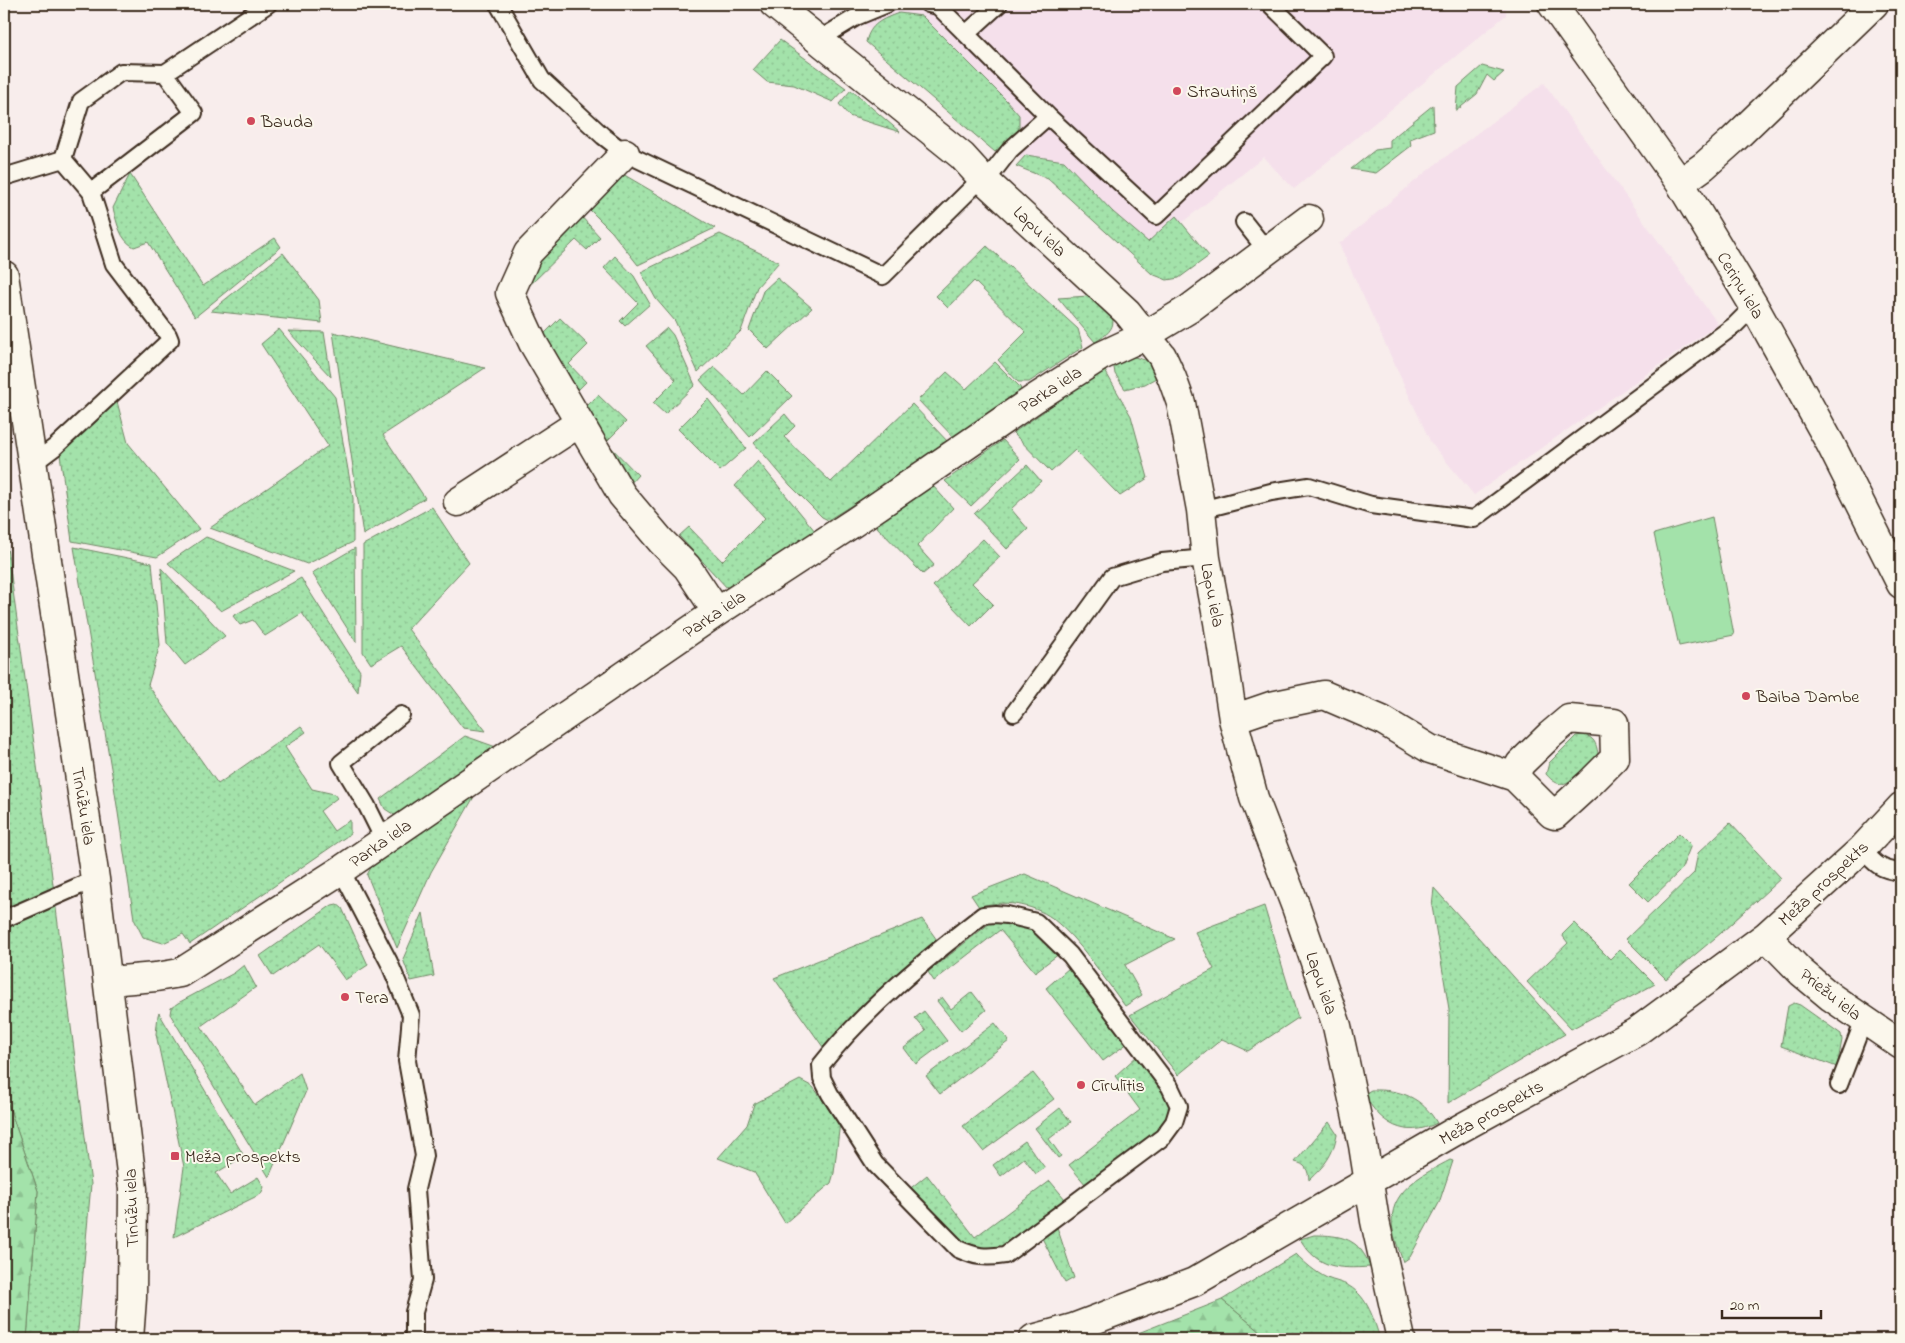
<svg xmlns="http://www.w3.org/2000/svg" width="1905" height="1343" font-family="'Indie Flower',sans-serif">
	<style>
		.built { fill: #f5e0eb }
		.green { fill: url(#green-dots); stroke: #6f8664 }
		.forest { fill: url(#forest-firs); stroke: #6f8664 }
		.pitch { fill: #a3e2aa; stroke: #6f8664 }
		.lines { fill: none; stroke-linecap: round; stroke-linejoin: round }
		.lane-casing { stroke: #3b2a1e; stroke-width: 20 }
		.street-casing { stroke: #3b2a1e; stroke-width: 31 }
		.secondary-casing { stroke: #3b2a1e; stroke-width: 31 }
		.lane { stroke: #fbf7ec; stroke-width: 16 }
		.street { stroke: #fbf7ec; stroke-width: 28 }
		.secondary { stroke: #fbf7ec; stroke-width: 28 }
		.poi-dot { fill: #d1495b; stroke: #fbf7ec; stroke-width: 2 }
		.labels { text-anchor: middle; stroke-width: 4; stroke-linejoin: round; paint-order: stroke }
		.poi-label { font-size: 18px; fill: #3b2a1e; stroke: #fbf7ec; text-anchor: start }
		.street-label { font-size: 18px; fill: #3b2a1e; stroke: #fbf7ec }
	</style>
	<defs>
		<pattern id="green-dots" width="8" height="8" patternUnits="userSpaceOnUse" patternTransform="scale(1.25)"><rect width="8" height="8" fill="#a3e2aa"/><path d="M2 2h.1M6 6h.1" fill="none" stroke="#8dc292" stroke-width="1.8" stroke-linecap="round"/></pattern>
		<pattern id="forest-firs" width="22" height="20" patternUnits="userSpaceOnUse" patternTransform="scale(1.25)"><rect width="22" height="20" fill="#a3e2aa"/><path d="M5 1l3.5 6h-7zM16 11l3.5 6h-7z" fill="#8dc292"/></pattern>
	</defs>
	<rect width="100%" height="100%" fill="#f8edec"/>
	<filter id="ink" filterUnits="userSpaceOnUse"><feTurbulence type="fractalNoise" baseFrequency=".02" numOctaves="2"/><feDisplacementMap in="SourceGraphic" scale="10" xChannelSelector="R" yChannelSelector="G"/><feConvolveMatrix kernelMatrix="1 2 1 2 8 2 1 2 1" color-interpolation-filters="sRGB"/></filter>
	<g filter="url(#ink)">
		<!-- built -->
		<path class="built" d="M844,4H1506V15L1294,189L1263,157L1260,160L1174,229L1175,269L1044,166L1023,161L872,31Z
			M1544,83L1718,324L1474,495L1431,443L1339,244L1432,167Z"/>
		<!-- green -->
		<path class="green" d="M899,13L922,16L1006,100L1019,115V130L995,152L866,42C870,24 882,19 899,13Z
			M780,40L846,88L833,102L794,85L767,82L753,70Z
			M1482,66L1504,72L1494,81L1487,75L1477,94L1456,111L1458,87Z
			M851,90L900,132L849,116L839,104Z
			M1433,105L1434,130L1410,139L1411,146L1376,173L1351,169L1375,150L1390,148V140Z
			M1026,155L1064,161L1113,212L1148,242L1176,216L1209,256L1179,278L1167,280L1152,274L1048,179L1016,166Z
			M621,173L715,228L638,265L612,232L586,206Z
			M130,174L203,286L275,238L281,247L195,317L148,242L134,247C120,240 117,223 113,208Z
			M578,213L600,237L587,250L576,240L528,287L529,262Z
			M720,234L779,262L757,287L741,331L698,372L675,321L656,299L641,272Z
			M987,246L1078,329L1083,347L1029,382H1018L998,360L1026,332L974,281L948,308L936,296Z
			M283,253L319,300L322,323L211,311Z
			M615,256L634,276L650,304L625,326L620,321L638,303L604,268Z
			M777,278L812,308L768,349L749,330L763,291Z
			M1104,295C1114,318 1121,327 1095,342L1058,298Z
			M560,318L588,345L569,364L586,382L575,393L543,335Z
			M667,328L673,335L695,385L665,414L653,403L676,380L646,346Z
			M279,329L335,397L353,498V542L307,564L210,528L328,446L261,344Z
			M288,331L324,332L331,377Z
			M333,332L485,368L383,435L425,498L363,535Z
			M1131,356L1155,363L1165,373L1145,384L1125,389L1115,374L1113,361Z
			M995,362L1020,387L1023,396L956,440L918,400L947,372L966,389Z
			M714,367L744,395L767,371L792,396L750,437L700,380Z
			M1104,369L1131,416L1148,478L1120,496L1075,450L1051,472L1013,433Z
			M115,394L128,443L199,529L157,557L72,541L59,447Z
			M598,395L626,422L606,442L638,475L630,484L585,408Z
			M708,399L746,448L720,471L678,429Z
			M912,404L950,444L828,520L822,517L790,485L754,443L785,414L795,426L784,437L831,482Z
			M1003,440L1020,459L971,506L945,481Z
			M758,461L815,531L728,589L679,536L689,527L722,561L765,518L735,486Z
			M1027,465L1041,481L1011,509L1028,529L1007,549L974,514Z
			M933,486L953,508L917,546L934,565L923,574L872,522Z
			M432,507L469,563L408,629L486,731L463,728L401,646L371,664L363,652V545Z
			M4,525L50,861L91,1184L78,1330L74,1339H27L38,1191L4,1092Z
			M206,537L294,571L221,611L168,563Z
			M983,539L1000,557L972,583L993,604L971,626L933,586Z
			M74,547L152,563L160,645L148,685L218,784L301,726L306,732L285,747L312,789L334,794L337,798L320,811L334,831L350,820V834L190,944L183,934L163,943L143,937L134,919L114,786Z
			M355,548L356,642L312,573Z
			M161,568L225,636L185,665L167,643Z
			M301,578L360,671L358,692L302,613L265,636L253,620L240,625L233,616Z
			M1583,735C1594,737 1596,743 1598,753C1593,762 1587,767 1579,774C1566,785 1559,789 1546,774L1549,763L1576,736Z
			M465,736L496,747L396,816L385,809L380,799Z
			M479,788L431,872L397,948L367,875L376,858Z
			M1730,823L1781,878L1721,933L1666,979L1626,939L1694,873L1698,853Z
			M1679,833L1691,845L1681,870L1648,902L1629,883Z
			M1025,874L1175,939L1125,965L1142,995L1125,1006C1103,977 1080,940 1052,918C1033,904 1000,899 979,907L971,895Z
			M1434,888L1565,1034L1448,1103L1449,1009L1432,906Z
			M337,904L342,908L368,965L345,980L319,944L273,976L260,956L332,905Z
			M1264,906L1298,1018L1248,1051L1222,1039L1178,1075L1130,1015L1214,969L1195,932Z
			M423,913L434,976L411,981L403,959Z
			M922,919L937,940L823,1047L774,978Z
			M1007,921C1036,927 1041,931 1059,954L1035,972L1000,930L934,981L928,972L990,923Z
			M1574,923L1610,959L1620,949L1655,984L1571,1029L1527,982L1568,943L1562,935Z
			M244,965L256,987L201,1026L255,1105L300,1073L306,1091L269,1177L170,1014L171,1008L178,1003L234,973Z
			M1069,968L1128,1043L1103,1061L1046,988Z
			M972,992L986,1010L961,1031L937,1001L942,997L951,1009Z
			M1794,1003L1800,1005L1841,1034L1842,1040L1837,1067L1781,1046L1788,1006Z
			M924,1011L947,1041L916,1064L904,1048L926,1031L915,1018Z
			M159,1013L244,1156L216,1173L230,1194L258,1177L264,1187L261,1194L174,1237L184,1167L156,1034L158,1015Z
			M995,1023L1009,1041L940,1094L926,1076Z
			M1138,1055L1166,1093L1172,1105L1168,1120L1147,1139L1086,1185L1069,1165L1140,1110L1115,1076Z
			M1033,1073L1054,1099L983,1151L963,1126Z
			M800,1080L813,1087L840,1122L834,1173L831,1183L785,1223L754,1172L718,1158L747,1125L754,1104Z
			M1371,1090C1400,1089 1422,1097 1437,1123C1405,1139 1380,1124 1364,1094Z
			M1060,1108L1071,1122L1049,1139L1061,1156L1058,1158L1035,1128Z
			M1329,1122L1337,1134C1333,1156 1325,1165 1309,1180C1308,1170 1306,1164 1295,1162Z
			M1025,1141L1045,1168L1036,1174L1024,1158L1001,1176L993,1165Z
			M1450,1160L1453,1161L1439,1203L1410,1257L1403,1262C1399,1249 1392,1234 1392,1221C1392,1188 1426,1173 1450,1160Z
			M927,1175L975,1237L1050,1181L1065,1199C1049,1211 1013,1245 995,1248C986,1249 976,1247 967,1244L907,1191Z
			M1057,1227L1074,1278L1065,1283L1042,1238Z
			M1314,1235C1341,1235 1360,1238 1370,1267C1339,1269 1318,1269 1300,1239Z
			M1296,1254C1306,1264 1315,1272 1327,1278C1334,1281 1342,1282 1349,1286C1368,1297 1374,1320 1380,1339H1268L1267,1337L1222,1300Z"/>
		<!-- forest -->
		<path class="forest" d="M4,1092L38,1191L27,1339H4Z
			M1222,1300L1267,1337L1268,1339H1123Z"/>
		<!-- pitch -->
		<path class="pitch" d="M1712,517L1734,635L1679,646L1654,534Z"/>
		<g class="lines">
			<!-- lane casing -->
			<g class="lane-casing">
				<path id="lane" d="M498,4L542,80L603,136L625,153L883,276L982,178
					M928,4L938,6L1048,116L1010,150L986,181
					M966,34L999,4
					M820,39L858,16L887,4
					M1048,116L1156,216L1323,56L1270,4
					M4,177L63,159L81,101L121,72L165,73
					M91,192L194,113L165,73L268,4
					M1244,222L1267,251
					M31,465L55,447L170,340L168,335L114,264L91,192L63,159
					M1201,510L1271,492L1309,486L1371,505L1474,519L1735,325L1754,306
					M1014,713L1112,577L1162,562L1206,558
					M384,840L367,806L341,763L401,715
					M1862,849C1875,864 1880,870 1901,872
					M341,870L389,962L411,1015L407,1061L424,1156L416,1189L423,1280L414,1312V1339
					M995,914L1007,915L1036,922L1070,955L1170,1087L1179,1106L1174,1122L1163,1137L1005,1255C985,1258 976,1257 958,1249L875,1164L830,1094L822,1078L821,1065C866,1008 925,960 983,915Z
					M4,919L95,879
					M1839,1085L1864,1020"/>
			</g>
			<!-- street casing -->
			<g class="street-casing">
				<path id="street" d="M774,4L962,156L982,178L1127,312L1162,356L1172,378L1181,403L1201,510L1206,558L1218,622L1233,719L1254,798L1296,907L1337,1026L1363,1145L1375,1221L1401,1339
					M1552,4L1680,183L1754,306L1830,443L1901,584
					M625,153L528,253L510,293L533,343L622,495L661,541L687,567L717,612
					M1680,183L1704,166L1732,141L1874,4
					M458,502L579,423
					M1233,719L1271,706L1324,695L1382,720L1430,749L1515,777L1520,764L1550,735L1569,719L1614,723L1615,758L1590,783L1555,815L1552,814L1515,777
					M1766,936L1801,972L1831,997L1901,1045
					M109,981L156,977L180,973L341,870L717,612L856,521L1034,399L1101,356L1146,335L1189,309L1309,219
					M1033,1339L1073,1328L1194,1282L1452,1133L1636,1032L1766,936L1862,849L1901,807"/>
			</g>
			<!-- secondary casing -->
			<g class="secondary-casing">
				<path id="secondary" d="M4,275L95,879L133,1189L132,1298L129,1339"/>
			</g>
			<!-- lane -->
			<use href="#lane" class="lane"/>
			<!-- street -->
			<use href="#street" class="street"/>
			<!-- secondary -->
			<use href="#secondary" class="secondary"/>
		</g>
	</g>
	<!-- markers -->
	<g class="poi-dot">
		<circle cx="1177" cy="91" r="5"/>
		<circle cx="251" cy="121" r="5"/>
		<circle cx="1746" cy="696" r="5"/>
		<circle cx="345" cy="997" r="5"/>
		<circle cx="1081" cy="1085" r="5"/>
		<rect x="170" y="1151" width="10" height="10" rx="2.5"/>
	</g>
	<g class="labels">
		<!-- poi labels -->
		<g class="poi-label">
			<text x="1187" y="97">Strautiņš</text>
			<text x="261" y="127">Bauda</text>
			<text x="1756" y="702">Baiba Dambe</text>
			<text x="355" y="1003">Tera</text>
			<text x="1091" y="1091">Cīrulītis</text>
			<text x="185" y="1162">Meža prospekts</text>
		</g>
		<!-- street labels -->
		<g class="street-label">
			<text transform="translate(1040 231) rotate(43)" y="6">Lapu iela</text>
			<text transform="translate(1741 285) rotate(59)" y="6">Ceriņu iela</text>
			<text transform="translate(1050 389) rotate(-33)" y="6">Parka iela</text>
			<text transform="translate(1213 595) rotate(79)" y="6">Lapu iela</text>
			<text transform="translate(714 614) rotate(-34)" y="6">Parka iela</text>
			<text transform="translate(84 806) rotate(81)" y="6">Tīnūžu iela</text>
			<text transform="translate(380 843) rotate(-35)" y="6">Parka iela</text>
			<text transform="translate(1823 883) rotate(-43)" y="6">Meža prospekts</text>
			<text transform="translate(1322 983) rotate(71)" y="6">Lapu iela</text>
			<text transform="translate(1831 994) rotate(38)" y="6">Priežu iela</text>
			<text transform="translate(1491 1112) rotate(-29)" y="6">Meža prospekts</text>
			<text transform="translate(131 1208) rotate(-92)" y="6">Tīnūžu iela</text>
		</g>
	</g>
	<!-- margin -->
	<rect width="1905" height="1343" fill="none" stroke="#fbf7ec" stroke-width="20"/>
	<rect x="10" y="10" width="1885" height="1323" fill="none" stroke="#3b2a1e" stroke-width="2" filter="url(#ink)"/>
	<!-- scale -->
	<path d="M1722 1310v8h99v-8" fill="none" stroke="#3b2a1e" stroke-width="2.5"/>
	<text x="1730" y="1310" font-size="15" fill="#3b2a1e" stroke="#fbf7ec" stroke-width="4" paint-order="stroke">20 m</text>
</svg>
